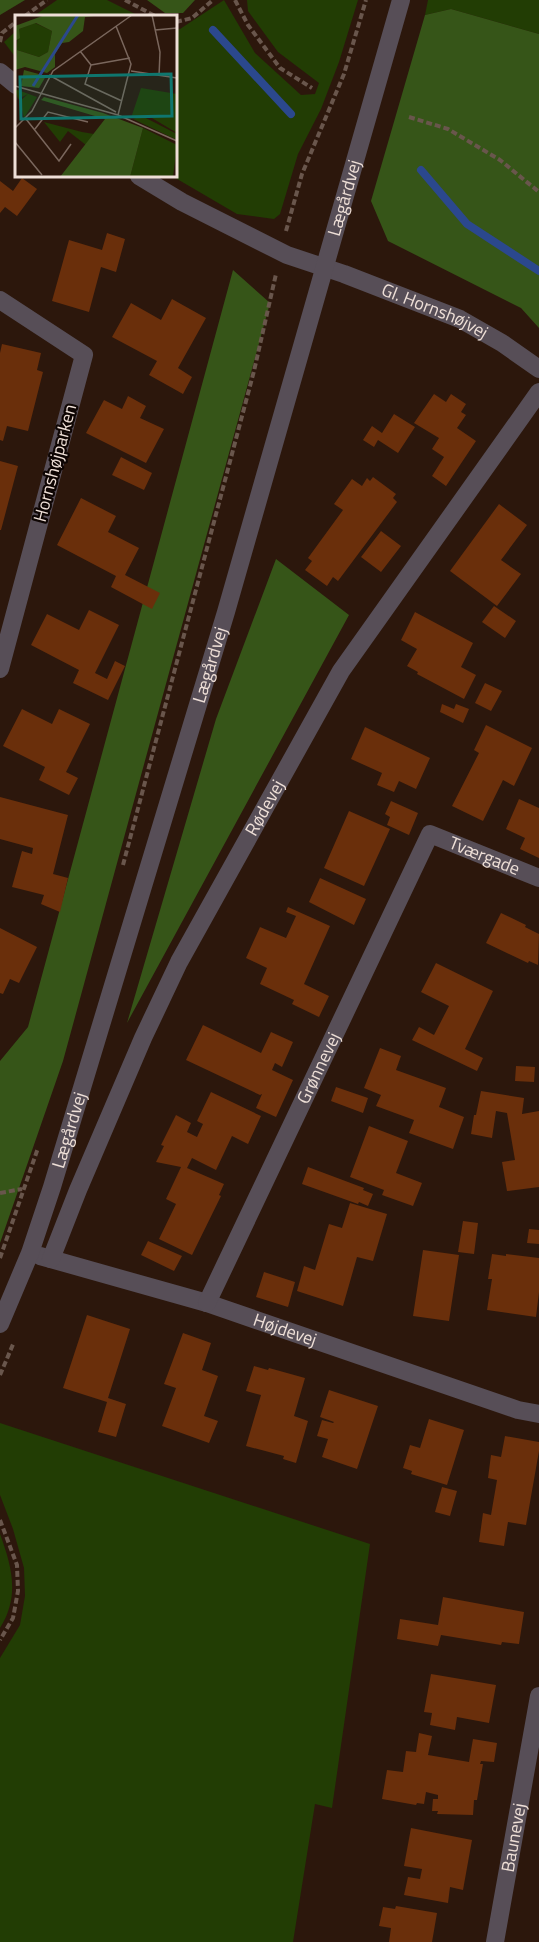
<svg xmlns="http://www.w3.org/2000/svg" width="539" height="1942" font-family="'Titillium Web',sans-serif">
	<style>
		.green { fill: #223d04 }
		.forest { fill: #365518 }
		.lines { fill: none; stroke-linecap: round; stroke-linejoin: round }
		.stream { stroke: #2b488d; stroke-width: 8 }
		.building { fill: #6a2f0b }
		.path { stroke: #69564c; stroke-width: 4; stroke-dasharray: 6 3; stroke-linecap: butt }
		.minor { stroke: #574e57; stroke-width: 18 }
		.labels { text-anchor: middle; stroke-width: 4.5; stroke-linejoin: round; paint-order: stroke }
		.street-label { font-size: 18px; fill: #eedfd7; stroke: #0e0503 }
		.inset-river { fill: none; stroke: #2b488d; stroke-width: 3 }
		.inset-road { fill: none; stroke: #7a675d; stroke-width: 1.5 }
		.view { fill: #0f766e; fill-opacity: 0.15; stroke: #0f766e; stroke-width: 3 }
		.inset-edge { fill: none; stroke: #eedfd7; stroke-width: 3 }
	</style>
	<rect width="100%" height="100%" fill="#2c170c"/>
	<!-- green -->
	<path class="green" d="M57,0H107L139,16H34Z
		M224,0L255,53L301,95L315,94L319,83L278,52L248,11L247,0H358L339,62L321,109L298,154L280,214L274,219L237,214L172,176H176V30L180,29Z
		M428,0H539V34L451,9L425,15Z
		M16,31V58L4,42Z
		M0,1423L370,1544L332,1808L315,1804L293,1942H0V1658L20,1625L25,1596L24,1568L13,1529L0,1495Z
		M0,1534C12,1567 20,1596 0,1628Z"/>
	<!-- forest -->
	<path class="forest" d="M0,0H25L0,15Z
		M147,0H195L183,13H165Z
		M451,9L539,34V328L521,308L388,241L371,201L425,15Z
		M233,270L270,303L63,1061L0,1243V1061L28,1027Z
		M276,559L349,615L127,1023L216,719Z"/>
	<g class="lines">
		<!-- stream -->
		<path class="stream" d="M213,30L291,114
			M421,170L467,224L539,271"/>
	</g>
	<!-- building -->
	<path class="building" d="M22,178L37,189L17,216L5,207L0,213V181L13,191Z
		M107,233L125,239L116,272L101,267L89,312L52,301L69,240L102,250Z
		M172,299L206,318L178,368L192,377L183,394L149,375L157,361L112,337L131,303L161,320Z
		M2,344L41,353L37,370L43,372L28,431L7,426L3,441L0,440V353Z
		M434,394L446,402L451,394L466,404L461,412L466,415L457,428L476,441L446,486L432,476L444,457L432,449L439,438L414,423Z
		M128,396L146,406L140,418L164,429L146,463L86,433L104,400L122,409Z
		M394,414L415,427L398,453L378,440L374,447L363,440L372,426L382,433Z
		M121,457L152,473L144,490L112,475Z
		M0,461L18,466L1,530H0Z
		M373,477L396,494L393,498L397,502L338,581L333,577L327,586L305,570L312,561L308,558L343,510L334,504L352,479L362,486L367,478L370,481Z
		M81,498L116,516L108,532L139,548L125,575L160,593L152,609L111,587L116,576L57,545Z
		M499,504L527,525L501,560L521,574L497,606L450,571Z
		M381,531L401,546L381,572L361,557Z
		M494,606L516,621L505,638L482,622Z
		M89,610L119,625L95,673L107,679L115,661L125,666L108,700L73,683L79,670L31,645L47,614L79,630Z
		M415,612L473,643L461,667L476,675L464,699L417,674L418,672L407,666L417,649L401,640Z
		M485,683L502,691L491,711L475,703Z
		M442,704L454,709L456,704L469,709L463,723L440,712Z
		M22,709L52,724L59,709L90,724L66,772L78,778L69,795L39,780L45,767L3,746Z
		M486,725L532,748L514,786L503,780L483,821L452,806L479,753L474,750Z
		M365,727L430,758L416,789L399,781L394,792L377,785L382,773L351,759Z
		M0,797L68,815L53,874L68,878L60,912L41,904L44,895L12,887L22,851L32,854L33,848L0,839Z
		M519,799L539,808V858L520,849L525,838L506,829Z
		M391,801L418,813L409,835L387,825L390,817L385,814Z
		M349,811L390,829L364,886L324,868Z
		M320,878L366,899L354,925L309,902Z
		M288,907L330,926L304,984L329,996L319,1017L292,1004L294,1000L260,984L267,968L246,958L260,927L286,938L296,916L286,912Z
		M501,913L526,925L525,927L539,934L538,965L529,961L528,963L486,943Z
		M0,928L37,947L19,983L10,979L3,994L0,993Z
		M436,963L493,991L465,1049L483,1058L477,1071L412,1040L419,1027L434,1035L449,1006L421,992Z
		M203,1025L261,1053L271,1032L293,1042L282,1067L275,1063L272,1070L293,1080L276,1117L256,1108L262,1094L260,1095L186,1060Z
		M380,1048L401,1056L396,1070L446,1088L439,1107L464,1117L453,1149L409,1133L414,1120L376,1106L381,1095L364,1088Z
		M516,1066L535,1067L534,1082L515,1081Z
		M336,1087L368,1098L363,1113L331,1101Z
		M481,1091L524,1098L522,1114L539,1111V1187L507,1191L502,1162L515,1160L507,1113L496,1111L492,1138L471,1134L474,1115H476Z
		M211,1092L261,1116L248,1144L232,1136L216,1170L192,1158L187,1168L224,1184L219,1195L221,1196L192,1255L159,1239L176,1204L166,1199L181,1167L156,1162L164,1146L161,1145L176,1115L191,1123L187,1132L197,1137L203,1124L197,1121Z
		M369,1126L408,1141L396,1173L422,1183L413,1206L382,1195L384,1190L350,1177Z
		M308,1167L364,1188L363,1190L373,1194L368,1206L359,1202L358,1204L302,1184Z
		M350,1203L387,1214L373,1261L357,1257L343,1306L297,1291L304,1266L315,1270L329,1224L342,1228Z
		M463,1221L478,1223L474,1254L458,1252Z
		M529,1229L539,1230V1244L527,1243Z
		M148,1241L182,1256L174,1271L141,1255Z
		M423,1250L459,1255L449,1321L413,1316Z
		M492,1254L506,1256V1254L539,1258V1292L536,1317L487,1310L492,1279H488Z
		M264,1272L295,1282L288,1307L256,1297Z
		M87,1315L130,1329L108,1398L126,1404L116,1437L98,1432L107,1402L63,1388Z
		M183,1333L211,1343L202,1370L218,1376L204,1416L218,1421L209,1443L162,1426L176,1388L164,1384Z
		M254,1366L268,1370L269,1368L305,1378L294,1416L308,1421L296,1463L283,1459L284,1456L246,1446L261,1395L246,1391Z
		M329,1390L378,1406L357,1469L322,1457L328,1439L317,1436L322,1420L333,1423L334,1422L320,1417Z
		M429,1419L464,1430L447,1485L411,1474L412,1471L403,1468L410,1445L420,1448Z
		M505,1436L539,1442V1451L526,1525L508,1522L504,1546L479,1542L483,1513L491,1515L497,1480L488,1478L491,1455L501,1457Z
		M442,1487L457,1491L450,1516L435,1512Z
		M443,1597L524,1612L519,1644L502,1642L501,1645L441,1635L438,1646L397,1639L400,1619L438,1625Z
		M431,1674L496,1685L489,1723L457,1717L455,1730L430,1725L432,1713L424,1712Z
		M419,1733L432,1736L428,1755L469,1762L473,1739L497,1743L494,1762L481,1761L480,1764H483L477,1800H474L473,1815L437,1814L438,1811H432L433,1799H438V1795L426,1792L424,1804L417,1803L416,1805L382,1799L387,1770L403,1772L406,1751L416,1752Z
		M411,1828L472,1840L463,1890L450,1887L448,1903L404,1895L408,1877L420,1879L422,1869L404,1866Z
		M396,1906L437,1913L432,1942H389L391,1928L379,1926L383,1907L395,1909Z"/>
	<g class="lines">
		<!-- path -->
		<path class="path" d="M125,0L155,16
			M235,0L248,25L280,68L312,88
			M25,16L47,0
			M176,22L192,18L213,0
			M0,42L2,33L16,22
			M409,117L448,129L500,160L539,192
			M286,231L302,174L344,74L366,0
			M123,865L254,371L276,274
			M0,1193L22,1189
			M0,1258L38,1148
			M0,1375L14,1342
			M0,1520L17,1565L18,1591L13,1618L0,1640"/>
		<!-- minor -->
		<g class="minor">
			<path d="M0,72L16,85"/>
			<path id="s1" d="M139,176L182,202L287,255L344,274L460,319L502,343L539,369"/>
			<path d="M0,300L84,355L0,669"/>
			<path id="s2" d="M40,1256L207,1303L518,1410L539,1414"/>
			<path id="s3" d="M51,1259L78,1190L143,1038L179,962L341,671L539,392"/>
			<path id="s4" d="M207,1303L430,834L539,878"/>
			<path id="s5" d="M0,1324L30,1253L52,1187L226,612L401,0"/>
			<path id="s6" d="M495,1942L539,1696"/>
		</g>
	</g>
	<g class="labels">
		<!-- street labels -->
		<g class="street-label">
			<text dy="6" stroke="none"><textPath href="#s5" startOffset="1178">Lægårdvej</textPath></text>
			<text dy="6" stroke="none"><textPath href="#s1" startOffset="326">Gl. Hornshøjvej</textPath></text>
			<text transform="translate(55 463) rotate(-75)" y="6">Hornshøjparken</text>
			<text dy="6" stroke="none"><textPath href="#s5" startOffset="692">Lægårdvej</textPath></text>
			<text dy="6" stroke="none"><textPath href="#s3" startOffset="500">Rødevej</textPath></text>
			<text dy="6" stroke="none"><textPath href="#s4" startOffset="578">Tværgade</textPath></text>
			<text dy="6" stroke="none"><textPath href="#s4" startOffset="260">Grønnevej</textPath></text>
			<text dy="6" stroke="none"><textPath href="#s5" startOffset="206">Lægårdvej</textPath></text>
			<text dy="6" stroke="none"><textPath href="#s2" startOffset="256">Højdevej</textPath></text>
			<text dy="6" stroke="none"><textPath href="#s6" startOffset="106">Baunevej</textPath></text>
		</g>
	</g>
	<!-- overview -->
	<g transform="translate(15 15)">
		<rect width="162" height="162" fill="#2c170c"/>
		<path d="M20,8L37,16L33,37L24,42L2,35L0,42L4,14ZM126,73L162,79V118L132,100L116,103ZM0,74L22,82L9,103L5,86L13,79L3,84ZM127,101L162,119V125L118,104ZM29,107L67,117L79,119L71,130L53,116L45,127ZM128,113L162,130L158,162H115Z" fill="#223d04"/>
		<path d="M30,0H88L70,2L68,16L54,27L47,28L40,39V52L32,58L10,52L0,55L2,35L24,42L33,37L37,16L21,8L4,14L5,23L0,26V11ZM9,55L31,61L24,73L6,71ZM29,82L88,98L128,113L115,162H45L90,104L26,85Z" fill="#365518"/>
		<path class="inset-river" d="M18,71L63,0"/>
		<path class="inset-road" d="M137,0L145,37L144,61M101,11L116,49L103,100M140,15L162,13M65,36L76,50L70,69L107,86M76,50L115,43M116,56L162,63M34,60L101,97M0,71L103,100L162,126M11,104L44,146L56,129M0,113L17,96L38,56L117,0M20,114L33,97L73,107M0,127L27,160"/>
		<path class="view" d="M156,59L157,101L6,104L5,62Z"/>
		<rect width="162" height="162" class="inset-edge"/>
	</g>
</svg>
